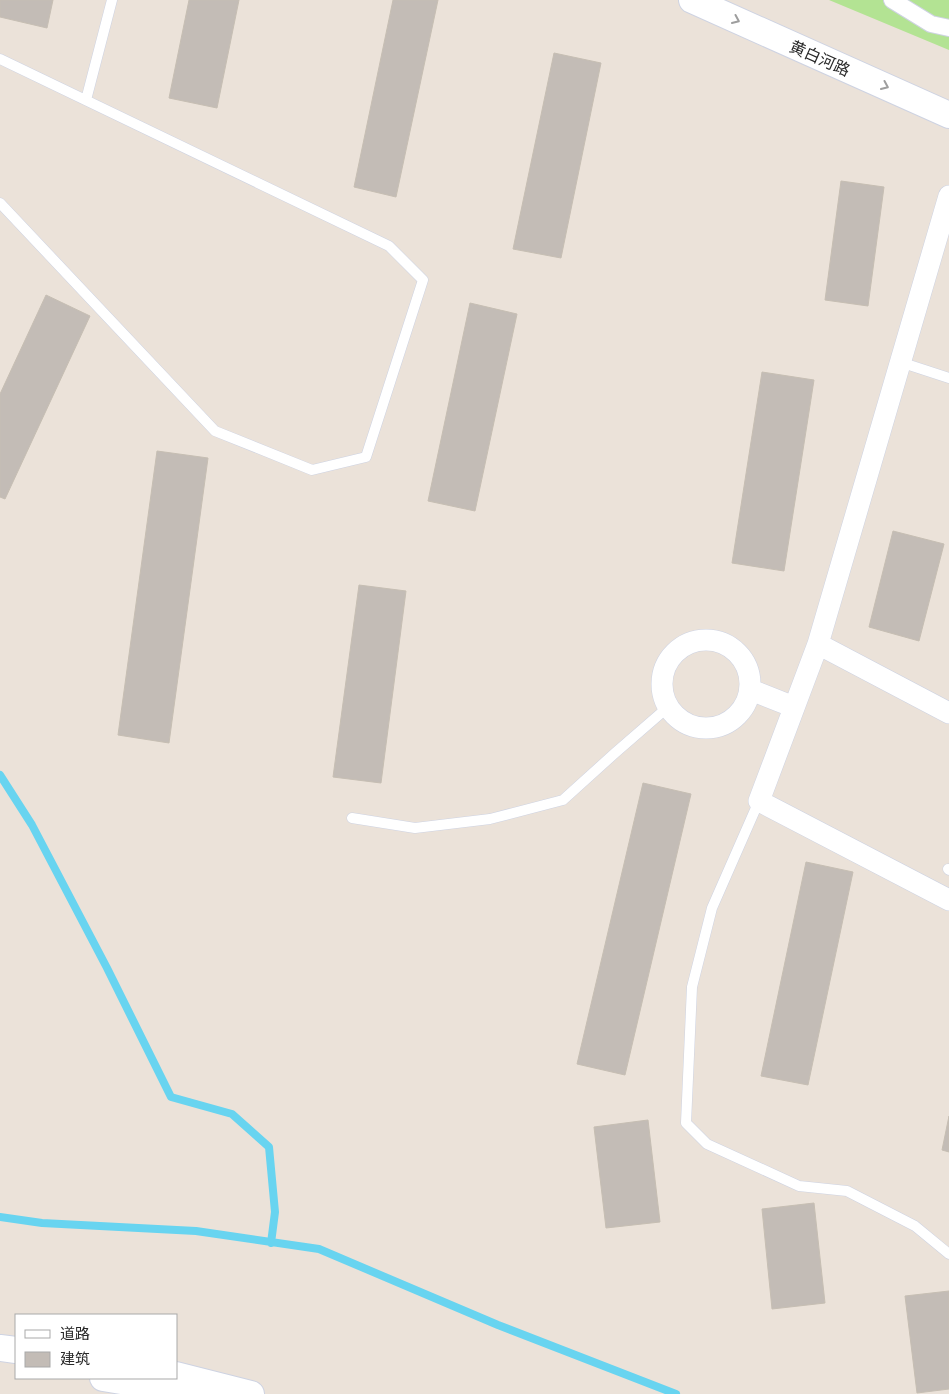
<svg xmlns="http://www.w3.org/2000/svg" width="949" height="1394" font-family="Inter,'Noto Sans SC',sans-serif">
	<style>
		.green { fill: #b3e393 }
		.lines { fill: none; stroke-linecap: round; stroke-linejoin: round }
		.stream { stroke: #68d4f0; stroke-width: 8 }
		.building { fill: #c3bcb6; stroke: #c6beb3 }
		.service-casing { stroke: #ced3e2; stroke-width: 11 }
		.pedestrian-casing { stroke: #ced3e2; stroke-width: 18 }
		.minor-casing { stroke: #ced3e2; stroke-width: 22 }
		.tertiary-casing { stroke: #ced3e2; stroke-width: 28 }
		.service { stroke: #fff; stroke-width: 10 }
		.pedestrian { stroke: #fff; stroke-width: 16 }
		.minor { stroke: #fff; stroke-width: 21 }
		.tertiary { stroke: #fff; stroke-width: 26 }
		.oneway { stroke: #9e9e9e }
		.labels { text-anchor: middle; stroke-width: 4; stroke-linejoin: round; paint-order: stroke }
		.street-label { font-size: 16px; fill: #282828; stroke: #fff }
	</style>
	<rect width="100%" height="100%" fill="#ebe2d9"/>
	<!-- green -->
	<path class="green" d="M829,0H949V50Z"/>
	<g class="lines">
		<!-- stream -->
		<path class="stream" d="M0,775L32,825L107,968L171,1097L232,1114L269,1147L275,1212L271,1243
			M0,1217L42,1223L196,1231L319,1249L498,1325L676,1394"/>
	</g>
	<!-- building -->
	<path class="building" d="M0,0H53L47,28L0,17Z
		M189,0H239L217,108L169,98Z
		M393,0H438L396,197L354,187Z
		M554,53L601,63L561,258L513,249Z
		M841,181L884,187L868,306L825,300Z
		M46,295L90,316L5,499L0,497V394Z
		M470,303L517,314L475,511L428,501Z
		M762,372L814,380L784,571L732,563Z
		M157,451L208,458L169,743L118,735Z
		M893,531L944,544L919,641L869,627Z
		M359,585L406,591L381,783L333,777Z
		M643,783L691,794L625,1075L577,1064Z
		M806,862L853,872L808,1085L761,1076Z
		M949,1116V1152L942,1150Z
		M648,1120L660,1222L606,1228L594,1127Z
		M814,1203L825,1303L772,1309L762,1209Z
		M949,1291V1389L917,1393L905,1296Z"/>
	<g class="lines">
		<!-- service casing -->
		<g class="service-casing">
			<path id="service" d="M0,59L389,246L423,280L366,457L312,470L215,431L0,203
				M86,100L112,0
				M900,362L949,378
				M759,801L712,908L692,987L686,1123L707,1144L799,1186L847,1191L915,1226L949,1254
				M352,818L415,828L490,819L563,800L615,753L668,707
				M948,869L949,870"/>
		</g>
		<!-- pedestrian casing -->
		<g class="pedestrian-casing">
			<path id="pedestrian" d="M892,0L931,24L949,28"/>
		</g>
		<!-- minor casing -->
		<g class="minor-casing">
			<path id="minor" d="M949,196L818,644L759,801L949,900
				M662 684a44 44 0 1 1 88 0a44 44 0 1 1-88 0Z
				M818,644L949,713
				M751,690L794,707"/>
		</g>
		<!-- tertiary casing -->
		<g class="tertiary-casing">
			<path id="tertiary" d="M692,0L949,115
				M0,1348L16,1350
				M176,1375L251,1394
				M103,1378L171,1389L192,1394"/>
		</g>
		<!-- service -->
		<use href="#service" class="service"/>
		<!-- pedestrian -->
		<use href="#pedestrian" class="pedestrian"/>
		<!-- minor -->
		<use href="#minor" class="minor"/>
		<!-- tertiary -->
		<use href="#tertiary" class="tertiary"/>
	</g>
	<!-- one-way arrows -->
	<defs><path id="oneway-chevron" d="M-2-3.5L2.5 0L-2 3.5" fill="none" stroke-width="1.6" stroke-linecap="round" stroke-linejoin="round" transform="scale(1.25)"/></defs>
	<g class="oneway">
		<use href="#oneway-chevron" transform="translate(736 20) rotate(24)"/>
		<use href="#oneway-chevron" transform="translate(885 86) rotate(24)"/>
	</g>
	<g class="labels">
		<!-- street labels -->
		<g class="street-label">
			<text transform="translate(820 58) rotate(24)" y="6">黄白河路</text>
		</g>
	</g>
	<!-- legend -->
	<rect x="15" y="1314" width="162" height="65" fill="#ffffff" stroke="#a9a9a9"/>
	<rect x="25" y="1330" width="25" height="8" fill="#ffffff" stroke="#a9a9a9"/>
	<text x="60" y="1339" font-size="15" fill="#282828">道路</text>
	<rect x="25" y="1352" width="25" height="15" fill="#c3bcb6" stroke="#a9a9a9"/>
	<text x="60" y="1364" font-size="15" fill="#282828">建筑</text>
</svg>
